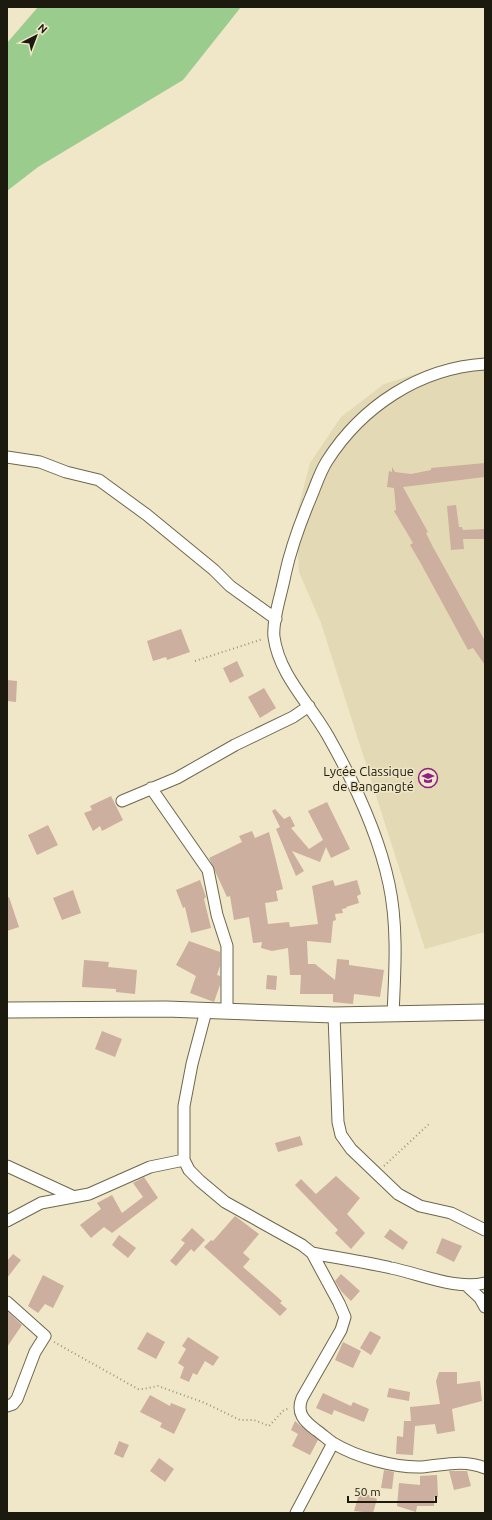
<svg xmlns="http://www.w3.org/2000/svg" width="492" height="1520" font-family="Ubuntu,sans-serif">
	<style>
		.built { fill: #e3dab5 }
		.green { fill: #99cc8d }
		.building { fill: #ccaf9e }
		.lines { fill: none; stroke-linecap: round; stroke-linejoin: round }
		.street-casing { stroke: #6e674c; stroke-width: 13 }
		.secondary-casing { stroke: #6e674c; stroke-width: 17 }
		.path { stroke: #9d977f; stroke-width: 2; stroke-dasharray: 1 3; stroke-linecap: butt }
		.street { stroke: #fff; stroke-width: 11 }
		.secondary { stroke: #fff; stroke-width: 15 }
		.labels { text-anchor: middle; stroke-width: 3; stroke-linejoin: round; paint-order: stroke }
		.poi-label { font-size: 13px; fill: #1c190e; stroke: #efe7c8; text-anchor: end }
	</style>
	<rect width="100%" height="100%" fill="#efe7c8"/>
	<!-- built -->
	<path class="built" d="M437,367H485V932L425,949L321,623L299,572L296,517L310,463L341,417L384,384Z"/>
	<!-- green -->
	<path class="green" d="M38,7H241L183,80L38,167L7,191V43Z"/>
	<!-- building -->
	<path class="building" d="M485,463V477L403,487L428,532L426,533L433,547L485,641V665L473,648L468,650L420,562L410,545L413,543L394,511L396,510L394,488L387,487L389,471L392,472V467L395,472L411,474L431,470V468Z
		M456,505L459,527H462L463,530L484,529V539H463L464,549L451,550L447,506Z
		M181,629L190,652L167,660L166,657L153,661L147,641Z
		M237,661L244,676L230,683L223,668Z
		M7,680L17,681L16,702L7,701Z
		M264,688L276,708L260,718L248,697Z
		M111,796L123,820L102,831L100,826L93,831L84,813L92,810L90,806Z
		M327,802L350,849L331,858L326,847L320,862L292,851L304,871L296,876L276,829L280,827L272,811L275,809L284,819L290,816L295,826L291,828L309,849L323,840L308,811Z
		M48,825L58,845L37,855L28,835Z
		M252,831L255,838L269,832L283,889L276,891L278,901L265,903L268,924L289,922L290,927L318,924L312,886L333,880L335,886L357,880L361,894L357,896L359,903L346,907L347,908L342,909L343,913L335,914L336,920L333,921L331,943L307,941L308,964H315L335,980L337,959L349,960V965L384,970L380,997L354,994L353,1004L333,1002V994H300L301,975H290L288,948L272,951L261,948L262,942L253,943L249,917L234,920L230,896L227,897L209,858L242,842L239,836Z
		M200,880L206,897L204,899L211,928L191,933L185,907L183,908L176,890Z
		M73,890L81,913L62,920L53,898Z
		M9,897L19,927L7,931V898Z
		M189,941L220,952V966L217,975L220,976V985L214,1002L190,993L196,976L176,965Z
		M84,960L109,962L108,967L137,970L135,994L116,992V989L82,987Z
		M267,975L277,976L276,990L266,989Z
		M102,1031L122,1039L115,1057L95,1049Z
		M300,1136L303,1145L278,1152L275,1143Z
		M336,1176L360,1198L347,1214L365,1233L351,1249L335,1233L338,1230L295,1185L301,1179L316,1194Z
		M144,1177L158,1198L112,1233L104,1227L91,1238L80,1225L101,1209L97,1203L112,1195L122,1213L143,1197L133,1183Z
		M235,1216L259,1234L243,1253L250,1259L243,1267L282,1301L280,1303L287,1309L280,1316L204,1247L211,1240L213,1241Z
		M192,1228L205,1240L194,1252L191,1249L176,1266L170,1261L185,1243L181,1240Z
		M390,1229L408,1242L403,1250L384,1237Z
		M119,1235L136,1248L128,1258L112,1245Z
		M442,1238L462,1246L454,1262L436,1253Z
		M13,1254L21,1260L7,1278V1261Z
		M341,1274L360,1291L351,1301L341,1291L335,1281Z
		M43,1275L64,1286L53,1308L45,1304L38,1313L28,1306Z
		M7,1311L22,1325L7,1347Z
		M370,1331L381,1337L371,1355L360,1348Z
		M147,1332L165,1342L156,1359L137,1349Z
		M188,1337L219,1357L213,1366L205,1361L197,1375L193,1373L189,1382L180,1378L184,1367L178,1363L186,1349L182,1346Z
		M343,1342L361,1351L353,1368L335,1360Z
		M439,1372H457V1384L480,1381L482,1401L452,1409L455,1431L437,1434L435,1424L415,1426L413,1455L396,1454L397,1436L403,1437L404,1421H411L410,1407L440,1404L436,1381Z
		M389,1388L410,1392L409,1401L387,1397Z
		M323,1393L351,1406L353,1402L369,1409L364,1422L334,1410L332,1415L316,1408Z
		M150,1395L170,1406L171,1403L186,1409L174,1434L160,1427L162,1423L140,1412Z
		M295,1421L318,1440L310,1455L292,1446L298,1434L291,1430Z
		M119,1441L129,1445L123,1458L114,1454Z
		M159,1458L174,1469L165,1482L150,1471Z
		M384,1470L394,1472L392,1489L381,1488Z
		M449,1471H467L471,1486L454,1490Z
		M437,1475L438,1497H434V1506H417L416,1512L397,1506L399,1483L420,1485V1476Z
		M360,1491L377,1499L373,1513L354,1511Z"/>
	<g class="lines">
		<!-- street casing -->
		<g class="street-casing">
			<path id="street" d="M7,457L40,462L66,472L99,480L147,515L214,570L230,586L276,619
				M151,788L208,870L217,915L227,946V1012
				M122,801L177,778L235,745L293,717L309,706
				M206,1011L192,1064L184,1106V1160L189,1170L200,1181L225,1202L302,1245L312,1253C338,1258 365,1262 391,1268C421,1274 455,1290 485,1283
				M393,1014C395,971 398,926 389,884C378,832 354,782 328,736C310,704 279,675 274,637C272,620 282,592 285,575C291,547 300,523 311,497C316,485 320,472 327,461C362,406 420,368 485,364
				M334,1015L338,1122L341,1135L351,1149L398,1194L420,1206L451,1213L485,1230
				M7,1166L72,1196
				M7,1221L41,1203L89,1194L150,1167L184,1160
				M312,1253L339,1303L345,1317L341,1330L302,1398C296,1413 304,1421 316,1430C322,1434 327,1439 333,1443C356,1457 395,1468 422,1467C444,1465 464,1459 485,1468
				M466,1285L480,1298L485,1307
				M7,1302L45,1336L35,1352L17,1399L13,1404L7,1406
				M296,1513L333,1443"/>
		</g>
		<!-- secondary casing -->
		<g class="secondary-casing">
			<path id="secondary" d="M7,1010L166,1009L334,1015L485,1012"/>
		</g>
		<!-- path -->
		<path class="path" d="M195,661L263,639
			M384,1166L429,1124
			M54,1342L138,1389H143L158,1386L205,1403L240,1420H254L269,1426L283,1411L289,1408"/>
		<!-- street -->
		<use href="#street" class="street"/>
		<!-- secondary -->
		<use href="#secondary" class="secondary"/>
	</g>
	<!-- icons -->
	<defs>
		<g id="school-ring" transform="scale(1)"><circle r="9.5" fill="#efe7c8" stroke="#8e2184" stroke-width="1.5"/><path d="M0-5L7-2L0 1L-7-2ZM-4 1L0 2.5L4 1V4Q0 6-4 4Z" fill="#8e2184"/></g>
	</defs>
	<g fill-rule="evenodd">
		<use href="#school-ring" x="428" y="778"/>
	</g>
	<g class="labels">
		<!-- poi labels -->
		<g class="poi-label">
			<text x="414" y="776">Lycée Classique<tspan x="414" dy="15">de Bangangté</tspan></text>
		</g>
	</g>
	<!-- border -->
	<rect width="492" height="1520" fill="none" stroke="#1c190e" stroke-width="16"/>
	<!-- north arrow -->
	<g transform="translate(36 36) rotate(42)" stroke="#efe7c8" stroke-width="3" paint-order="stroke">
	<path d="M0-3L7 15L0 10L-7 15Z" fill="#1c190e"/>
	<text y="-6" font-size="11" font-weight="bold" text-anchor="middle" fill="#1c190e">N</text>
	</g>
	<!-- scale -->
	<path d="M348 1496v6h88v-6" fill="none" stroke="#1c190e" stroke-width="2"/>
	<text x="354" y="1496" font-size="12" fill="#1c190e" stroke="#efe7c8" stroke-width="3" paint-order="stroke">50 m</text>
</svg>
